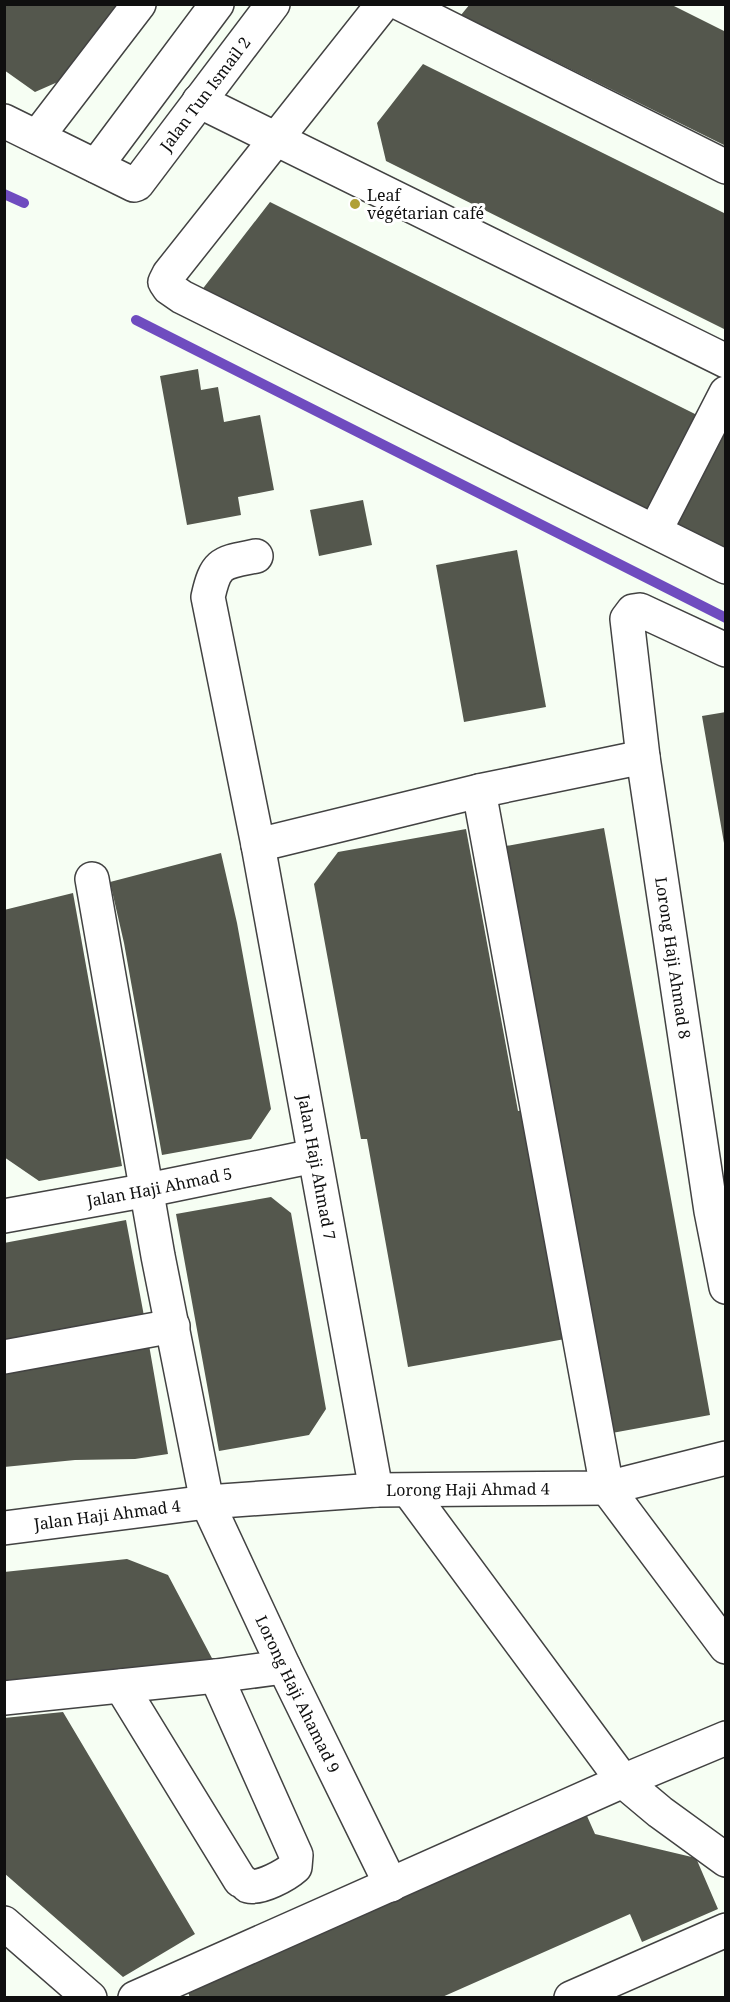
<svg xmlns="http://www.w3.org/2000/svg" width="730" height="2002" font-family="'Noto Serif',serif">
	<style>
		.lines { fill: none; stroke-linecap: round; stroke-linejoin: round }
		.stream { stroke: #6f4cbf; stroke-width: 10 }
		.building { fill: #54574d }
		.minor-casing { stroke: #424242; stroke-width: 36 }
		.minor { stroke: #fff; stroke-width: 33 }
		.poi-dot { fill: #b0a036; stroke: #fff; stroke-width: 2 }
		.labels { text-anchor: middle; stroke-width: 6; stroke-linejoin: round; paint-order: stroke }
		.street-label { font-size: 16px; fill: #0f0f0f; stroke: #fff }
		.poi-label { font-size: 16px; fill: #0f0f0f; stroke: #fff; text-anchor: start }
	</style>
	<rect width="100%" height="100%" fill="#f6fef3"/>
	<g class="lines">
		<!-- stream -->
		<path class="stream" d="M4,194L24,203
			M136,320L726,618"/>
	</g>
	<!-- building -->
	<path class="building" d="M4,4H120L60,81L35,92L4,70Z
		M470,4H670L726,32V146L461,15Z
		M423,64L726,214V330L386,161L377,123Z
		M270,202L699,416L649,515L201,291Z
		M198,369L201,390L218,387L224,422L260,415L274,490L238,497L241,515L187,525L160,376Z
		M726,429V553L675,528Z
		M363,500L372,545L319,556L310,510Z
		M517,550L546,707L464,722L436,565Z
		M726,712V842L724,843L702,716Z
		M604,828L710,1415L612,1433L506,846Z
		M466,829L518,1111L524,1110L565,1339L408,1367L367,1139H361L314,884L338,852Z
		M221,853L237,923L271,1109L251,1139L162,1155L124,943L110,882Z
		M73,893L122,1166L39,1181L4,1157V910Z
		M271,1197L291,1213L326,1409L309,1435L219,1451L176,1214Z
		M126,1220L144,1316L4,1341V1243Z
		M149,1345L168,1454L135,1459L75,1460L4,1467V1371Z
		M127,1559L168,1575L214,1662L4,1684V1572Z
		M63,1712L195,1934L123,1977L4,1873V1718Z
		M587,1816L595,1834L696,1858L718,1909L642,1942L630,1914L440,1998H190L188,1992Z"/>
	<g class="lines">
		<!-- minor casing -->
		<g class="minor-casing">
			<g id="minor">
				<path d="M383,4L169,274L165,282L169,288L182,297L726,567"/>
				<path d="M401,4L726,167"/>
				<path d="M199,101L726,361"/>
				<path id="s1" d="M4,121L134,185L137,184L273,4"/>
				<path d="M37,137L139,4"/>
				<path d="M96,166L217,4"/>
				<path d="M655,531L726,393"/>
				<path id="s2" d="M256,556C222,563 216,561 208,597L258,845L376,1490"/>
				<path id="s3" d="M726,650L640,610L633,611L627,619L643,757L711,1211L726,1287"/>
				<path d="M479,791L607,1488L726,1647"/>
				<path d="M258,845L479,791L643,757"/>
				<path id="s4" d="M92,879L158,1256L207,1502L284,1667L391,1885"/>
				<path id="s5" d="M4,1216L148,1190L314,1156"/>
				<path d="M4,1357L173,1326"/>
				<path d="M409,1491L623,1781L660,1812L726,1860"/>
				<path id="s6" d="M4,1528L207,1502L376,1490L607,1488L726,1458"/>
				<path d="M121,1686L240,1880C241,1880 247,1885 248,1886C261,1889 286,1875 295,1867L296,1855L216,1676"/>
				<path d="M4,1698L216,1676L284,1667"/>
				<path d="M4,1923L90,1998"/>
				<path d="M135,1998L623,1781L726,1738"/>
				<path d="M571,1998L726,1930"/>
			</g>
		</g>
		<!-- minor -->
		<use href="#minor" class="minor"/>
	</g>
	<!-- markers -->
	<circle class="poi-dot" cx="355" cy="204" r="6"/>
	<g class="labels">
		<!-- street labels -->
		<g class="street-label">
			<text dy="6" stroke="none"><textPath href="#s1" startOffset="261">Jalan Tun Ismail 2</textPath></text>
			<text dy="6" stroke="none"><textPath href="#s3" startOffset="454">Lorong Haji Ahmad 8</textPath></text>
			<text dy="6" stroke="none"><textPath href="#s2" startOffset="651">Jalan Haji Ahmad 7</textPath></text>
			<text dy="6" stroke="none"><textPath href="#s5" startOffset="158">Jalan Haji Ahmad 5</textPath></text>
			<text dy="6" stroke="none"><textPath href="#s6" startOffset="466">Lorong Haji Ahmad 4</textPath></text>
			<text dy="6" stroke="none"><textPath href="#s6" startOffset="104">Jalan Haji Ahmad 4</textPath></text>
			<text dy="6" stroke="none"><textPath href="#s4" startOffset="846">Lorong Haji Ahamad 9</textPath></text>
		</g>
		<!-- poi labels -->
		<g class="poi-label">
			<text x="367" y="201">Leaf<tspan x="367" dy="18">végétarian café</tspan></text>
		</g>
	</g>
	<!-- border -->
	<rect width="730" height="2002" fill="none" stroke="#0f0f0f" stroke-width="12"/>
</svg>
